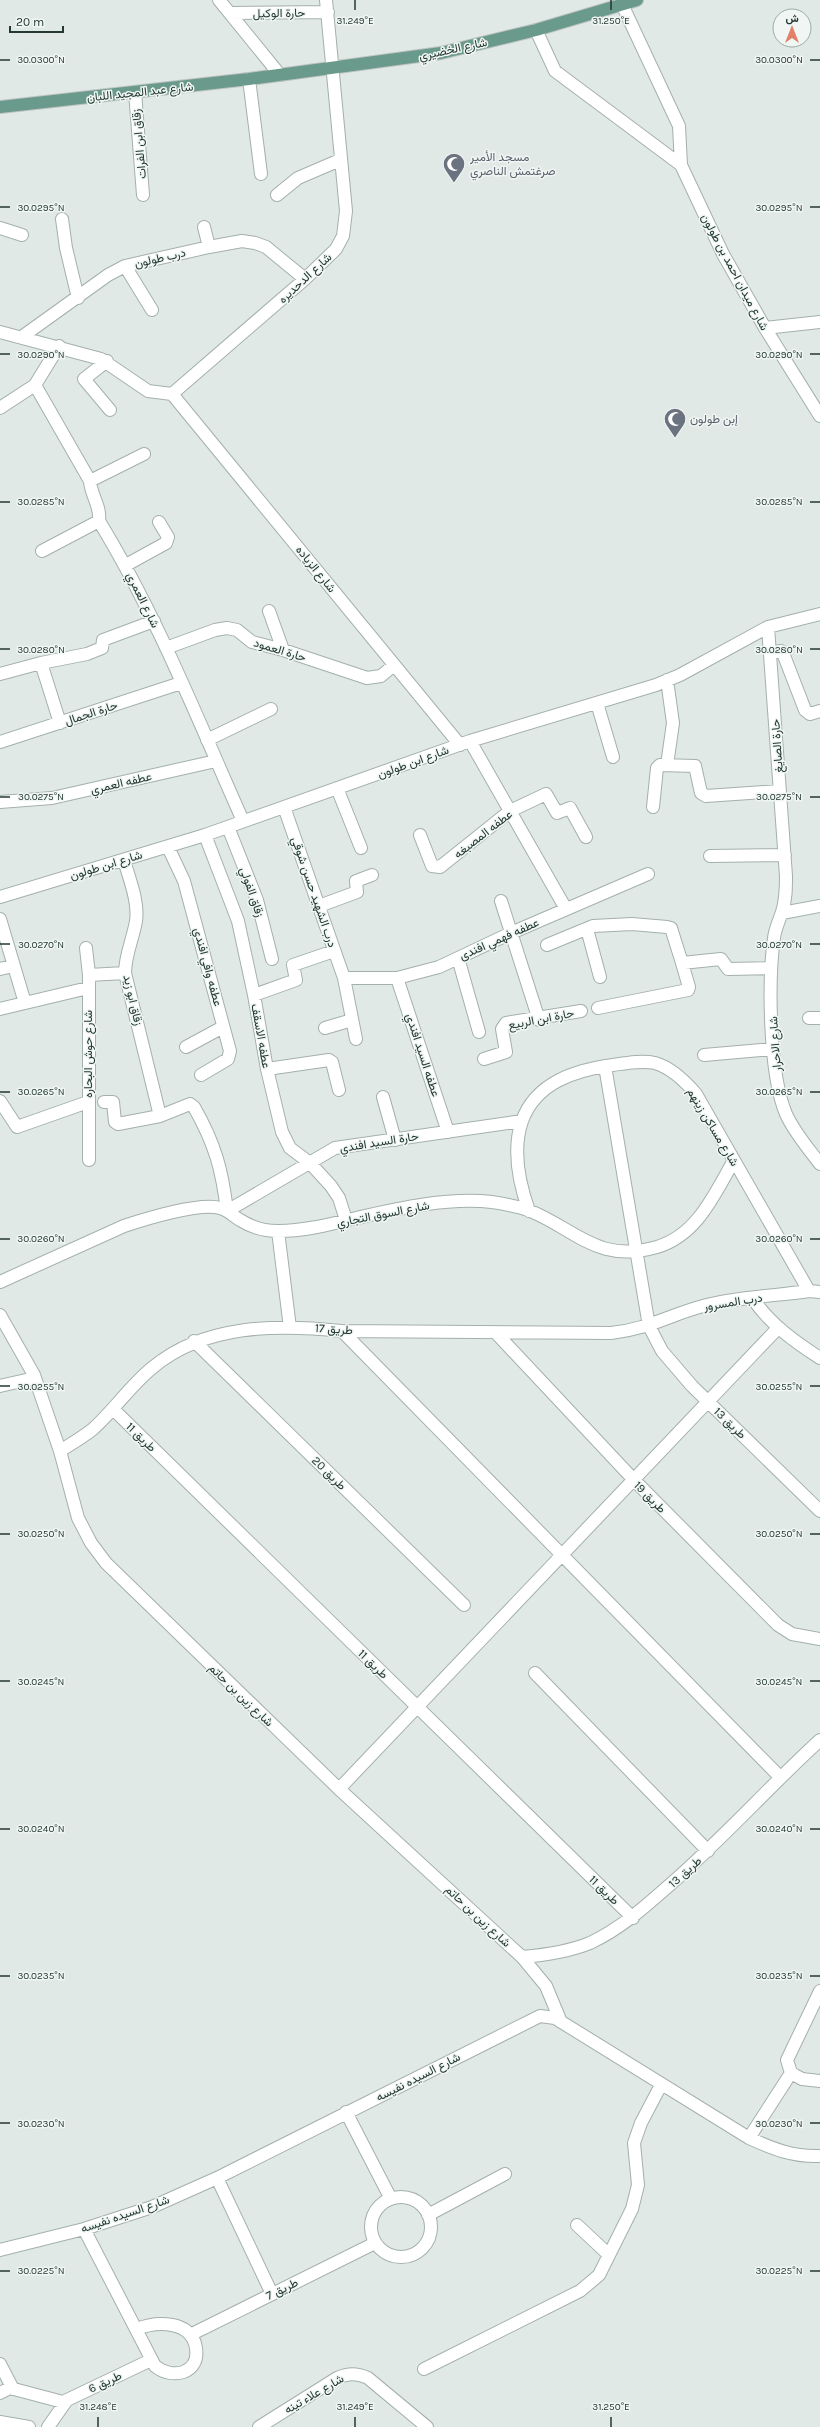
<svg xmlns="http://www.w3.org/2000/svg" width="820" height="2427" font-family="Karla,Vazirmatn,sans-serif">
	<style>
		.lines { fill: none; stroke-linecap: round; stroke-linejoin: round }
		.minor-casing { stroke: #a4b0ab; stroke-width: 14 }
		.major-casing { stroke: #bdc3c1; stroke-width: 14 }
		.minor { stroke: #fff; stroke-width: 12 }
		.major { stroke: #6a9a8b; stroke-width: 12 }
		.ticks { fill: none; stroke: #233831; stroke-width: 1.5 }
		.labels { text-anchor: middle; stroke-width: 3; stroke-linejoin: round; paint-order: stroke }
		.street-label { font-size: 12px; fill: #233831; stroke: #f0f6f3 }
		.worship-label { font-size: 12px; fill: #5b616d; stroke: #f0f6f3; text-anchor: start }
		.ticks-label { font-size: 10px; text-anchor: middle; fill: #233831; stroke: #f0f6f3; stroke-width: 3; stroke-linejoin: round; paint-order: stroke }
	</style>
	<rect width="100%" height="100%" fill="#e0e9e5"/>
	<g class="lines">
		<!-- minor casing -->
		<g class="minor-casing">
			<path id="minor" d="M219,0L280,75
				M620,0L679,126L681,165
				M230,13L328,12
				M536,30L555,71L681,165L723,254L765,328L820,416
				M249,79L261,174
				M135,92L143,195
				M277,195L298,178L340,160
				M62,219L66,248L78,298
				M204,227L209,247
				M0,228L22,235
				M125,266L152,310
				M765,328L820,322
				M0,332L101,359L148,391L172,394
				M23,336L108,275L125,266L209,247L242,241L255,243L266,247L305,279
				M107,361L84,379L110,410
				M35,385L90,481C91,496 101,506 99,521C157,616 198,720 243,821
				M172,394L305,279L336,249L343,236L346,211L326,0
				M172,394L460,745
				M0,408L35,385L59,346
				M90,481L144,454
				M42,551L99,521
				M126,565L166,543L168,537L159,522
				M269,611L283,650
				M768,627L786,876C786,888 786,900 782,912C779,921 775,929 774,938C768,981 769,1074 786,1114C794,1132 808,1148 820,1164
				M166,648L215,630L227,628L237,630L252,642L283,650L367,678L381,676L394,665
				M770,653L781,651L783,653L805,710L810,714L820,711
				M41,663L87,654L102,648L103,640L154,621
				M0,674L41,663L60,723
				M667,680L673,723L667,765
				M597,703L613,757
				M207,740L271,709
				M470,741L566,909
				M0,742L181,683
				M337,788L361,848
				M0,802L52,798L216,761
				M284,807L344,978L356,1039
				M653,807L657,768L660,765L695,766L701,793L706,796L780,791
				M228,827L257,900L272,959
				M205,835L238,921L254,995L267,1069L282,1132L290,1148L310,1163L331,1186L339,1198L346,1220
				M420,835L432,866L440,867L510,811L546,794L557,813L570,808L586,837
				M168,847L184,881L230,1051L228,1059L201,1075
				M710,856L785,855
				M124,860C129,878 139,902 136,921C133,939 125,955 125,973L160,1116
				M0,897L205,835L470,741L656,685L680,675L768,627L820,614
				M501,901L539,1020
				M319,906L357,892L356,881L372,875
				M782,913L820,906
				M0,919L25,1003
				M587,929L600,977
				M547,945L593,926L632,924L667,927L671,928L682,963L721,959L728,969L771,968
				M86,948L89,975V1160
				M458,958L479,1032
				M0,969L14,966
				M89,975L125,973
				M344,978H397L439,967L511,933L648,874
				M397,978L448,1132
				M254,995L296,980L293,965L334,951
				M598,1008L688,990L689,987L682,963
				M0,1009L88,988
				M809,1018H820
				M325,1028L352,1020
				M186,1047L223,1027
				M704,1055L773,1049
				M484,1059L506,1052L502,1029L506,1023L581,1011
				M605,1066L649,1326L662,1351L692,1386L820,1511
				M267,1069L329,1060L332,1062L339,1090
				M383,1097L395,1140
				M0,1101L17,1127L88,1102
				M104,1102H113L115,1122L118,1124L160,1116L190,1104L194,1107C215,1144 222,1169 227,1211L335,1148L522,1121
				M529,1211C519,1183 512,1150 522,1121C536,1082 576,1070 613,1065C626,1063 642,1060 655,1063C672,1068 685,1081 696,1094L809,1291
				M278,1231L290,1328
				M0,1282L124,1226C145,1219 200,1202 220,1208C228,1210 233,1216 240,1220C251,1227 265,1231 278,1231C303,1231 328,1225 352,1219C396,1209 446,1197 492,1202C504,1204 517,1206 528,1210C576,1229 597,1264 657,1247C697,1235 714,1195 733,1162
				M753,1299C770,1324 795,1342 820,1358
				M0,1315L34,1375L60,1451L78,1518L91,1543L106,1563L339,1789L522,1957L546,1986L561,2022
				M342,1331L780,1777
				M495,1332L634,1480L778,1625L792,1634L820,1639
				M194,1341L464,1605
				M0,1386L35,1378
				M113,1409L633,1918
				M60,1451C71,1444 83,1437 93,1429C114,1410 130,1386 152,1368C204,1324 278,1324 342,1331L611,1333C649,1329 669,1315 703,1306C737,1297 774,1296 809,1291L820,1292
				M535,1673L708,1851
				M339,1789L778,1328
				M522,1957C546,1955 568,1952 590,1943C622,1928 647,1905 673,1882C724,1837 770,1786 820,1740
				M820,1991L787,2060L791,2073L802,2079L820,2081
				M346,2112L391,2199
				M749,2138L791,2073
				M217,2178L272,2294
				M371 2227a30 30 0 1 1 60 0a30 30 0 1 1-60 0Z
				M428,2215L505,2174
				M577,2225L609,2255
				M84,2229L155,2366C172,2380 200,2374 196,2348C192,2320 156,2321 137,2329
				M0,2250L84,2229L152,2207L217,2178L540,2016L555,2018L749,2138C773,2149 793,2157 820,2156
				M190,2335L375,2243
				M0,2364L13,2389
				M424,2369L580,2291L599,2275L632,2209L638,2185L634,2143L641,2123L661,2085
				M0,2393L10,2388L63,2402
				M0,2422L29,2427
				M48,2427L67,2400L151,2360
				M259,2427L337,2378C349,2373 356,2373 368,2378L427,2427"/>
		</g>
		<!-- major casing -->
		<g class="major-casing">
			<path id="major" d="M0,107L249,79L441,53L536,30L637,0"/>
		</g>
		<!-- minor -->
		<use href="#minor" class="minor"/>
		<!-- major -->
		<use href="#major" class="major"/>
	</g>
	<!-- ticks -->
	<path class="ticks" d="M355,0V10M611,0V10M0,60H10M810,60H820M0,207H10M810,207H820M0,354H10M810,354H820M0,502H10M810,502H820M0,649H10M810,649H820M0,797H10M810,797H820M0,944H10M810,944H820M0,1092H10M810,1092H820M0,1239H10M810,1239H820M0,1386H10M810,1386H820M0,1534H10M810,1534H820M0,1681H10M810,1681H820M0,1829H10M810,1829H820M0,1976H10M810,1976H820M0,2123H10M810,2123H820M0,2271H10M810,2271H820M98,2417V2427M355,2417V2427M611,2417V2427"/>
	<!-- icons -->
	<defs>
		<g id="mosque-pin" transform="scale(1.15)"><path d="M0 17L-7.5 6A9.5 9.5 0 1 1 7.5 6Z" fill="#6b7280" stroke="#f0f6f3"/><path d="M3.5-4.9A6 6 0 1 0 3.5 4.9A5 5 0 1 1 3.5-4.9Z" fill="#fff"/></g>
	</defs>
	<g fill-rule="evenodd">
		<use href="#mosque-pin" x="454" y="164"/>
		<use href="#mosque-pin" x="675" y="419"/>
	</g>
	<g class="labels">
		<!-- street labels -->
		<g class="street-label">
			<text transform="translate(279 13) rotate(-1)" y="4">حارة الوكيل</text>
			<text transform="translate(453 49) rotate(-12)" y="4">شارع الخضيري</text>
			<text transform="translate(140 92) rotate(-6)" y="4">شارع عبد المجيد اللبان</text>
			<text transform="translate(139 144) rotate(-95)" y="4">زقاق ابن الفرات</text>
			<text transform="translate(160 258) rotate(-13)" y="4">درب طولون</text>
			<text transform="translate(735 272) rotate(62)" y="4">شارع ميدان احمد بن طولون</text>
			<text transform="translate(305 278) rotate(-43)" y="4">شارع الدحديره</text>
			<text transform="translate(316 569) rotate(51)" y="4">شارع الزياده</text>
			<text transform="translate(143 600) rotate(64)" y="4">شارع العمري</text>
			<text transform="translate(280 650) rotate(17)" y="4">حارة العمود</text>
			<text transform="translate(91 713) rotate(-18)" y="4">حارة الجمال</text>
			<text transform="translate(777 746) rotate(-94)" y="4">حارة الصايغ</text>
			<text transform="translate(413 762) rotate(-20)" y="4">شارع ابن طولون</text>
			<text transform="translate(121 783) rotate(-13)" y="4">عطفه العمري</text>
			<text transform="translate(483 834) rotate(-38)" y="4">عطفه المصبغه</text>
			<text transform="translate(106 865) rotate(-17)" y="4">شارع ابن طولون</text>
			<text transform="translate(252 892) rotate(71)" y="4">زقاق الفولي</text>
			<text transform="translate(314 892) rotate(71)" y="4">درب الشهيد حسن شوقي</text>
			<text transform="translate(499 939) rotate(-24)" y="4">عطفه فهمي افندى</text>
			<text transform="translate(208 967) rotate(75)" y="4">عطفه وافي افندي</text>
			<text transform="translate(133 1000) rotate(77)" y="4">زقاق ابو زيد</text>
			<text transform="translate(541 1019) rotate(-11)" y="4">حارة ابن الربيع</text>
			<text transform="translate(261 1036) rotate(80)" y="4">عطفه الاسقف</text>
			<text transform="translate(775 1044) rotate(-94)" y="4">شارع الاحرار</text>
			<text transform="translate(88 1054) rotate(-90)" y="4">شارع حوش البحاره</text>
			<text transform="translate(423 1055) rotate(72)" y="4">عطفه السيد افندي</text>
			<text transform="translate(713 1127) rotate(59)" y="4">شارع مساكن زينهم</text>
			<text transform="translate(379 1142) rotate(-9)" y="4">حارة السيد افندي</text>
			<text transform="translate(383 1214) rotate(-11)" y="4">شارع السوق التجاري</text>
			<text transform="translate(733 1302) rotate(-9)" y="4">درب المسرور</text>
			<text transform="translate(334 1329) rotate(4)" y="4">طريق 17</text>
			<text transform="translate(730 1423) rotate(44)" y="4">طريق 13</text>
			<text transform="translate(141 1437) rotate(44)" y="4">طريق 11</text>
			<text transform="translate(329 1473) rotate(44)" y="4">طريق 20</text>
			<text transform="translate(650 1497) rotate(45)" y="4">طريق 19</text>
			<text transform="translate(373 1664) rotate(44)" y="4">طريق 11</text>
			<text transform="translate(241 1695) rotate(44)" y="4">شارع زين بن حاتم</text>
			<text transform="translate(685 1872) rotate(-42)" y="4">طريق 13</text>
			<text transform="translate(604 1890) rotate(44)" y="4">طريق 11</text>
			<text transform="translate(478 1916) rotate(43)" y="4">شارع زين بن حاتم</text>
			<text transform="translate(418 2077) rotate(-27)" y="4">شارع السيده نفيسه</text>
			<text transform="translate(125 2214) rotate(-19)" y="4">شارع السيده نفيسه</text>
			<text transform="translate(282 2289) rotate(-26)" y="4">طريق 7</text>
			<text transform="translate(105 2382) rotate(-25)" y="4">طريق 6</text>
			<text transform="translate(314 2394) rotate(-30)" y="4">شارع علاء تينه</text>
		</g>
		<!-- worship labels -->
		<g class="worship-label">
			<text x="470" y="161">مسجد الأمير<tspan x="470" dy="14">صرغتمش الناصري</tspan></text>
			<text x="690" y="423">إبن طولون</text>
		</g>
	</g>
	<g class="ticks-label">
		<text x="355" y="24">31.249°E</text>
		<text x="611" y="24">31.250°E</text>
		<text x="41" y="63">30.0300°N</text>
		<text x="779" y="63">30.0300°N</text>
		<text x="41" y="211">30.0295°N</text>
		<text x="779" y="211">30.0295°N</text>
		<text x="41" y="358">30.0290°N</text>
		<text x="779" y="358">30.0290°N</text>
		<text x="41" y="505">30.0285°N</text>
		<text x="779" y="505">30.0285°N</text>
		<text x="41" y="653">30.0280°N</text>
		<text x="779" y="653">30.0280°N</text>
		<text x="41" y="800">30.0275°N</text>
		<text x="779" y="800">30.0275°N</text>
		<text x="41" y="948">30.0270°N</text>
		<text x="779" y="948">30.0270°N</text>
		<text x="41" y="1095">30.0265°N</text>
		<text x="779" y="1095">30.0265°N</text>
		<text x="41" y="1242">30.0260°N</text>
		<text x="779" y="1242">30.0260°N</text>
		<text x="41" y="1390">30.0255°N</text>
		<text x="779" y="1390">30.0255°N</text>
		<text x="41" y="1537">30.0250°N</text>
		<text x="779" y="1537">30.0250°N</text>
		<text x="41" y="1685">30.0245°N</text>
		<text x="779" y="1685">30.0245°N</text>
		<text x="41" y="1832">30.0240°N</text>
		<text x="779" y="1832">30.0240°N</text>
		<text x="41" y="1979">30.0235°N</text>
		<text x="779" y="1979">30.0235°N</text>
		<text x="41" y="2127">30.0230°N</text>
		<text x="779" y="2127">30.0230°N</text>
		<text x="41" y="2274">30.0225°N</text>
		<text x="779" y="2274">30.0225°N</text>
		<text x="98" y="2410">31.248°E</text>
		<text x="355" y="2410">31.249°E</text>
		<text x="611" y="2410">31.250°E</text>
	</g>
	<!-- north arrow -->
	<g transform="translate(792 28)"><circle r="19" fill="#f0f6f3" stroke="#9eaaa5"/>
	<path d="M0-3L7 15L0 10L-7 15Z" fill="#e18067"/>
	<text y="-6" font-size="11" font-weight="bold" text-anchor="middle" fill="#233831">ش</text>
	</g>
	<!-- scale -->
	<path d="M10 26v6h53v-6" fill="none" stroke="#233831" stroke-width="2"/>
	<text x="16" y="26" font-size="12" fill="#233831" stroke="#f0f6f3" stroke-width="3" paint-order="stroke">20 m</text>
</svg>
